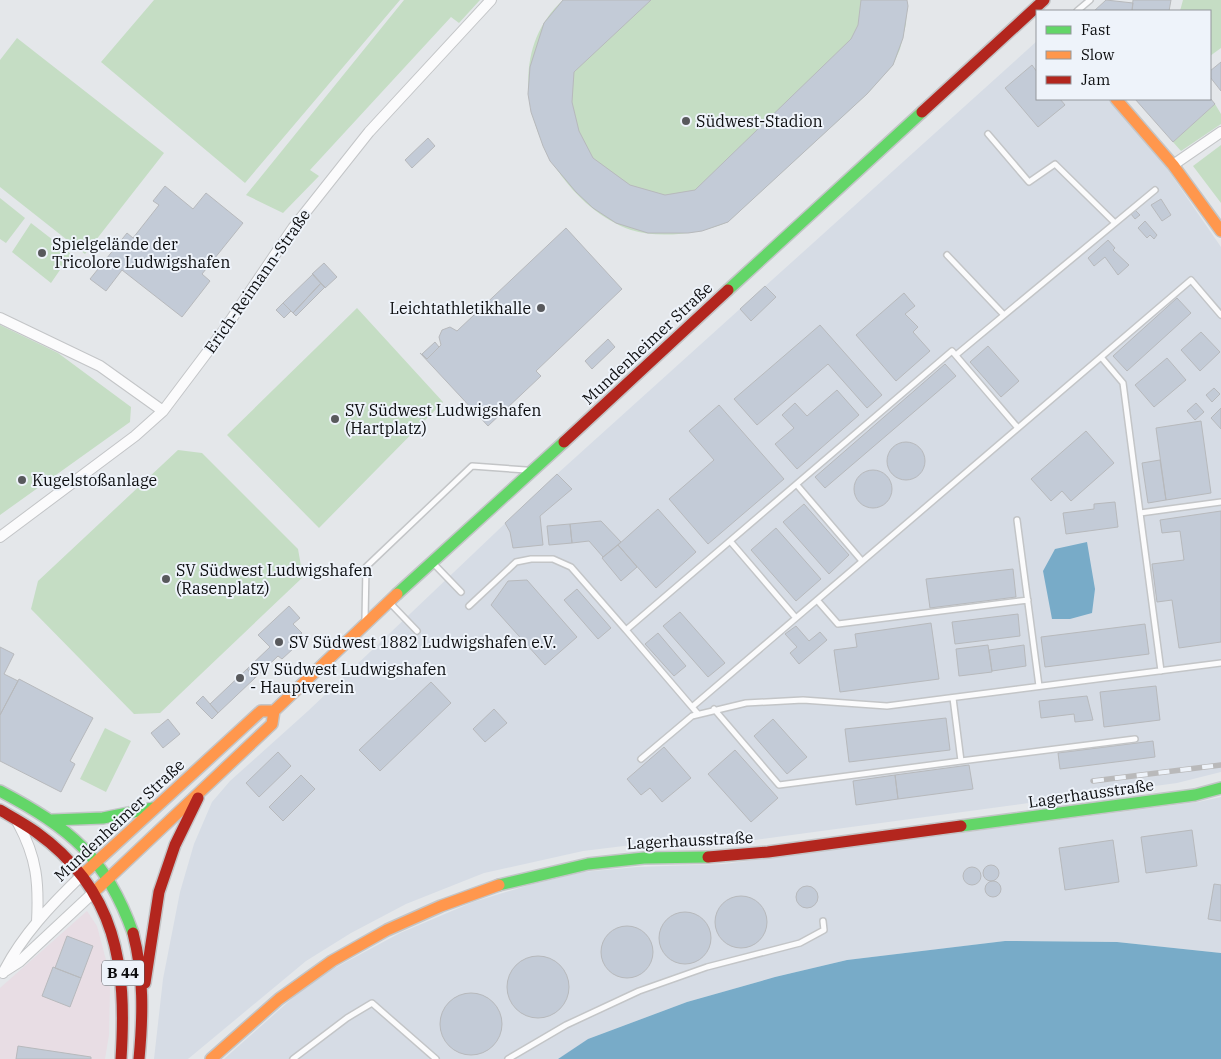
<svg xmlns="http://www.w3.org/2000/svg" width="1221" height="1059" font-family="'IBM Plex Serif',serif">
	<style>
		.commercial { fill: #e8dde4 }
		.built { fill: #d6dce5 }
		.green { fill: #c5ddc4 }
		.water { fill: #78abc8 }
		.building { fill: #c3cbd7; stroke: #b7b9bc }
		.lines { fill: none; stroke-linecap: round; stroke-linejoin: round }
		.lane-casing { stroke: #c3c5c7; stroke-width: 8 }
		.street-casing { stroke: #c3c5c7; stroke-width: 12 }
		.fast-casing { stroke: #c3c5c7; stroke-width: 14 }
		.slow-casing { stroke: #c3c5c7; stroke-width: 14 }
		.jam-casing { stroke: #c3c5c7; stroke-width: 14 }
		.lane { stroke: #fbfbfc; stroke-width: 5 }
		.street { stroke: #fbfbfc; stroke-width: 10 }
		.fast { stroke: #63d668; stroke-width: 11 }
		.slow { stroke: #ff974d; stroke-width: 11 }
		.jam { stroke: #b3261e; stroke-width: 11 }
		.rail-casing { stroke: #b9b9ba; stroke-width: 5.5 }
		.rail { stroke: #eef3fa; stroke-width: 4; stroke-dasharray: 11; stroke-linecap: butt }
		.poi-dot { fill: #58595c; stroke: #eef3fa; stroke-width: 2 }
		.labels { text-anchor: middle; stroke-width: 4; stroke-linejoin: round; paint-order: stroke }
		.shield { fill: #eef3fa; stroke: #505256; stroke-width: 1 }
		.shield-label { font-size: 15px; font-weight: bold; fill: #0c0d0f }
		.poi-label { font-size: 16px; fill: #0c0d0f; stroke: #eef3fa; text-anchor: start }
		.street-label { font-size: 16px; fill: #0c0d0f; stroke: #eef3fa }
	</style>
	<rect width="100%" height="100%" fill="#e4e7ea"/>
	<!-- commercial -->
	<path class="commercial" d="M87,911L97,926L106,960L110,989L109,1035L105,1059H0V988Z"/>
	<!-- built -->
	<path class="built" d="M1037,41V99H1109L1144,135L1221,247V772L1177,783L739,842L632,845L583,851L484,873L406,904L351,933L306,961L188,1059H154L163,979L180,892L194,844L212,802L230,781L308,711L557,474Z
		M1221,797V953L1117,942L1006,941L847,960L775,977L687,1002L588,1039L558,1059H224L297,994L329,971L400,933L473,902L529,885L583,872L637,867L724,864L1198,802Z"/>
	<!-- green -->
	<path class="green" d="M154,0H400L245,183L101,62Z
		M404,0H480L459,23L451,17L310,170L319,176L283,213L246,195Z
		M563,0H907L906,24L900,49L893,65L867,94L728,222C701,234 659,239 631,230C546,200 488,68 563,0Z
		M1183,0H1221V48L1210,56V11H1180Z
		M17,38L164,153L85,254L0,187V60Z
		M1215,104L1221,114V124L1181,151L1173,142Z
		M1221,145V203L1193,166Z
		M0,198L25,218L6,243L0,239Z
		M31,223L71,254L51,283L12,252Z
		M357,308L443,402L319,528L227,435Z
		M0,325L58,353L131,407L130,422L0,515Z
		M178,450L202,453L298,549L303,577L160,713L134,714L31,609L38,581Z
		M105,728L131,741L106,792L80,779Z"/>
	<!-- water -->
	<path class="water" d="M1087,542L1095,589L1092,613L1070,619H1052L1043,571L1055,549Z
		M1005,941L1117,942L1221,953V1059H558L588,1039L687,1002L775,977L847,960Z"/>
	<!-- building -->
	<path class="building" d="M563,0H651L574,72L572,102L579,131L593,158L630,185L665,195L695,190L851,39L858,25L861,0H907L908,6L903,38L893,65L867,94L728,222L702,231L688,233H648L616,223L593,208L576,192L550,161L543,146L531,112L528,94L530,67L544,23Z
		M1106,0L1133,3L1132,11H1094Z
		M1133,0H1171L1169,11H1132Z
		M1221,62V91L1210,77V71Z
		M1032,65L1037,72V99H1060L1065,105L1038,127L1005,88Z
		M1210,98L1215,104L1173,142L1135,99Z
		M428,138L435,146L412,168L405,160Z
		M165,186L193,209L206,193L243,223L202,274L210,281L182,317L122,270L106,291L90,279L127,233L133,238L159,205L153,201Z
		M1161,199L1171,215L1162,221L1151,205Z
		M1135,210L1140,215L1135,219L1131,214Z
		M1145,221L1157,235L1154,239L1150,235L1147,238L1138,228Z
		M566,228L622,289L536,371L541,376L488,426L420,353L427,359L441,345L439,337L442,330L450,327L457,331Z
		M1108,240L1115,248L1113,250L1129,265L1118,275L1105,257L1094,266L1088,258Z
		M324,263L337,277L325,288L312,274Z
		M313,274L321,283L293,313L283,303Z
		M321,283L325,287L296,316L293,313Z
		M765,286L776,297L751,321L740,309Z
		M904,293L915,306L905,314L918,327L913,332L930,351L896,381L856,335Z
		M1177,298L1191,313L1127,371L1113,356Z
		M283,303L291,311L284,318L276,310Z
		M820,325L882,395L867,408L828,364L757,425L734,399Z
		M1201,332L1220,352L1200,371L1181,350Z
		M608,339L615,347L592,369L585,361Z
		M435,342L439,347L427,359L422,354Z
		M988,346L1019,381L1001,397L970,362Z
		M1167,358L1186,380L1154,407L1135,385Z
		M945,364L956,376L825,488L815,477Z
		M1214,388L1220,394L1212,402L1206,395Z
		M837,390L859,415L797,469L775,444L794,428L782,415L795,403L807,416Z
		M1196,403L1204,412L1195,420L1187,411Z
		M719,405L784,479L708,544L669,499L714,460L689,431Z
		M1221,408V429L1211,418Z
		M1201,421L1211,493L1166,500L1156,428Z
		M1086,431L1114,463L1071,501L1062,491L1051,501L1031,479Z
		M887 461a19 19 0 1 1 38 0a19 19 0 1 1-38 0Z
		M1160,460L1166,500L1148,503L1142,463Z
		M854 489a19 19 0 1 1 38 0a19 19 0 1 1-38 0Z
		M557,474L572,489L540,516L543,545L513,548L510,532L505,523Z
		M1115,502L1118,527L1066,534L1063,513L1094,509V504Z
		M804,504L849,555L829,574L783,522Z
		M658,509L696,552L656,588L618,545Z
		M1221,511V642L1179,648L1172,600L1157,602L1152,564L1184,560L1180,531L1162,533L1160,520Z
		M601,521L621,542L603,557L589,541L572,543L570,524Z
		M570,524L572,543L549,545L547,526Z
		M776,528L821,579L796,601L751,550Z
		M618,545L637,567L621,581L602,558Z
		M1013,569L1016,597L930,608L926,579Z
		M527,580L577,637L545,665L491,605L508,581Z
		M577,589L611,628L598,639L564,600Z
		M289,606L300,618L293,624L302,633L290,644L294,648L282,659L278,656L255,678L247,669L270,647L258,635Z
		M680,612L725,663L708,677L663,626Z
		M1018,614L1020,636L955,644L952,622Z
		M931,623L939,679L840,692L834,650L857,647L855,634Z
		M1145,624L1149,654L1045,667L1041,637Z
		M796,626L809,641L820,632L827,640L799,664L790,653L797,647L785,634Z
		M658,633L686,666L674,676L645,644Z
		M988,645L992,672L959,676L956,649Z
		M1024,645L1026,666L992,671L989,650Z
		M0,647L14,654L4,674L18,681L0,715Z
		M247,669L255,678L218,713L210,704Z
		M19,679L93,718L70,761L75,764L61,792L0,761V715Z
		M431,682L451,703L380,771L359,750Z
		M1156,686L1160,720L1104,727L1100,692Z
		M203,696L218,713L212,719L196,703Z
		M1087,696L1093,720L1075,722L1074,714L1041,718L1039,701Z
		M494,709L507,723L485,742L473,729Z
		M946,718L950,750L849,762L845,729Z
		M168,719L180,734L163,748L151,733Z
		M773,719L807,757L787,774L754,736Z
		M1153,741L1155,757L1060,769L1058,753Z
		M664,747L691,778L662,802L650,788L641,795L627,779Z
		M735,750L778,798L751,822L708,774Z
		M278,752L291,766L259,797L246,783Z
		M969,765L973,789L898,799L895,775Z
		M301,775L315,789L283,821L269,807Z
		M895,775L898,799L856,805L853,781Z
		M1192,830L1197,866L1146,873L1141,837Z
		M1113,840L1119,882L1065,890L1059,848Z
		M983 873a8 8 0 1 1 16 0a8 8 0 1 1-16 0Z
		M963 876a9 9 0 1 1 18 0a9 9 0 1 1-18 0Z
		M985 889a8 8 0 1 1 16 0a8 8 0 1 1-16 0Z
		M1214,884L1221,885V921L1208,919Z
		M796 897a11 11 0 1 1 22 0a11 11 0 1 1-22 0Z
		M715 922a26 26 0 1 1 52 0a26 26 0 1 1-52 0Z
		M659 938a26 26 0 1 1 52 0a26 26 0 1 1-52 0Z
		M601 952a26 26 0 1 1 52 0a26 26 0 1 1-52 0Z
		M67,936L93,946L81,978L55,968Z
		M507 987a31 31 0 1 1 62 0a31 31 0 1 1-62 0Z
		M53,967L81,978L70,1007L42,996Z
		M440 1024a31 31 0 1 1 62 0a31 31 0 1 1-62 0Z
		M18,1046L91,1057V1059H16Z"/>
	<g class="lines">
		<!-- lane casing -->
		<g class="lane-casing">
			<path id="lane" d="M1077,11L1090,0
				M988,134L1029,182L1055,164L1115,223
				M947,255L1004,315
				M956,355L1155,190
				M1101,357L1123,383L1140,513
				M797,485L862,561
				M1017,520L1039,686
				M730,541L796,618
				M433,563L461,592
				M817,600L838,624L1028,600
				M391,604L417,631
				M469,606L516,562L531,559H553L571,567L626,630
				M365,620L366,567L472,466L526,470
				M1161,671L1140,513L1221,502
				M953,698L961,761L1135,739
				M692,707L1191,280L1221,315
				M714,709L779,785L961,761
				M698,714L626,630L952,351L1018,428
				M641,759L692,716L746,703L803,700L887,706L1221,663
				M293,1059L347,1018L372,1003L436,1059
				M508,1059L566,1025L639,991L707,967L800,943L824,930L823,921"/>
		</g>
		<!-- street casing -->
		<g class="street-casing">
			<path id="street" d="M1173,165L1221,132
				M0,318L100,366L163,411
				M0,537L135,436L163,411L224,330L293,228L369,132L491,0
				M18,823C37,858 39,883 37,922
				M5,971L19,962L94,892
				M3,973C22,935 52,904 82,875"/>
		</g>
		<!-- fast casing -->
		<g class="fast-casing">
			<path id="fast" d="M728,290L922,112
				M397,594L564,442
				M0,791C70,828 106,857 133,933
				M52,820L103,818L153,808
				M961,826L1195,795L1221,788
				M499,885L588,864L644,858L708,857"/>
		</g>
		<!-- slow casing -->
		<g class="slow-casing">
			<path id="slow" d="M1116,99L1173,165L1221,231
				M82,875L261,711H274
				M94,892L272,724L274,711L397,594
				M211,1059L279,999L332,961L387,930L441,906L499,885"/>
		</g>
		<!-- jam casing -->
		<g class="jam-casing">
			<path id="jam" d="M922,112L1044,0
				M564,442L728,290
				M0,810C12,817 25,824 36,832C117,890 127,966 121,1059
				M708,857L768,852L961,826
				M133,933C144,975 143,1016 139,1059
				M145,983L159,892L175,845L198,798"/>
		</g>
		<!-- lane -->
		<use href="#lane" class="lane"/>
		<!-- street -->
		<use href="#street" class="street"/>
		<!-- fast -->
		<use href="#fast" class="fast"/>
		<!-- slow -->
		<use href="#slow" class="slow"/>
		<!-- jam -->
		<use href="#jam" class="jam"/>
		<!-- rail casing -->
		<g class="rail-casing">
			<path id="rail" d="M1093,781L1221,765"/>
		</g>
		<!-- rail -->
		<use href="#rail" class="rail"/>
	</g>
	<!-- markers -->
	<g class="poi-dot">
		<circle cx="686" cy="121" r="5"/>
		<circle cx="42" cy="253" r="5"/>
		<circle cx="541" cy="308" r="5"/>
		<circle cx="335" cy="419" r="5"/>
		<circle cx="22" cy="480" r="5"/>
		<circle cx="166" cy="579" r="5"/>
		<circle cx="279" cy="642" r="5"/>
		<circle cx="240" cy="678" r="5"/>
	</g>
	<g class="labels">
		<!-- shield labels -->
		<rect class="shield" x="102" y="960.5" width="42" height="25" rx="4"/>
		<g class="shield-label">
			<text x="123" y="978">B 44</text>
		</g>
		<!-- poi labels -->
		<g class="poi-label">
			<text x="696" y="127">Südwest-Stadion</text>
			<text x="52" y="250">Spielgelände der<tspan x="52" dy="18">Tricolore Ludwigshafen</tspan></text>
			<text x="531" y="314" text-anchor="end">Leichtathletikhalle</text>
			<text x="345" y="416">SV Südwest Ludwigshafen<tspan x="345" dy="18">(Hartplatz)</tspan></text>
			<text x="32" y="486">Kugelstoßanlage</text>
			<text x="176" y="576">SV Südwest Ludwigshafen<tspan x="176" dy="18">(Rasenplatz)</tspan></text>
			<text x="289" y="648">SV Südwest 1882 Ludwigshafen e.V.</text>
			<text x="250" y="675">SV Südwest Ludwigshafen<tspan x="250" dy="18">- Hauptverein</tspan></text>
		</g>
		<!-- street labels -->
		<g class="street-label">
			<text transform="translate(257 281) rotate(-55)" y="6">Erich-Reimann-Straße</text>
			<text transform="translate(647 343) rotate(-43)" y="6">Mundenheimer Straße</text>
			<text transform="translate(1091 793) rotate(-8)" y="6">Lagerhausstraße</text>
			<text transform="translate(119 820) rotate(-43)" y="6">Mundenheimer Straße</text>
			<text transform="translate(690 840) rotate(-3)" y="6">Lagerhausstraße</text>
		</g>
	</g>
	<!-- legend -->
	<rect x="1036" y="10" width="175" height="90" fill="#eef3fa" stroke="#94979c"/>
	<rect x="1046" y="26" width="25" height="8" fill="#63d668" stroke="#94979c"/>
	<text x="1081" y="35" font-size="15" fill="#0c0d0f">Fast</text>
	<rect x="1046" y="51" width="25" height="8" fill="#ff974d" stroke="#94979c"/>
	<text x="1081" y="60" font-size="15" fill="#0c0d0f">Slow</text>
	<rect x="1046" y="76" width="25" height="8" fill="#b3261e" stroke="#94979c"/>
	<text x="1081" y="85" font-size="15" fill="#0c0d0f">Jam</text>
</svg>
